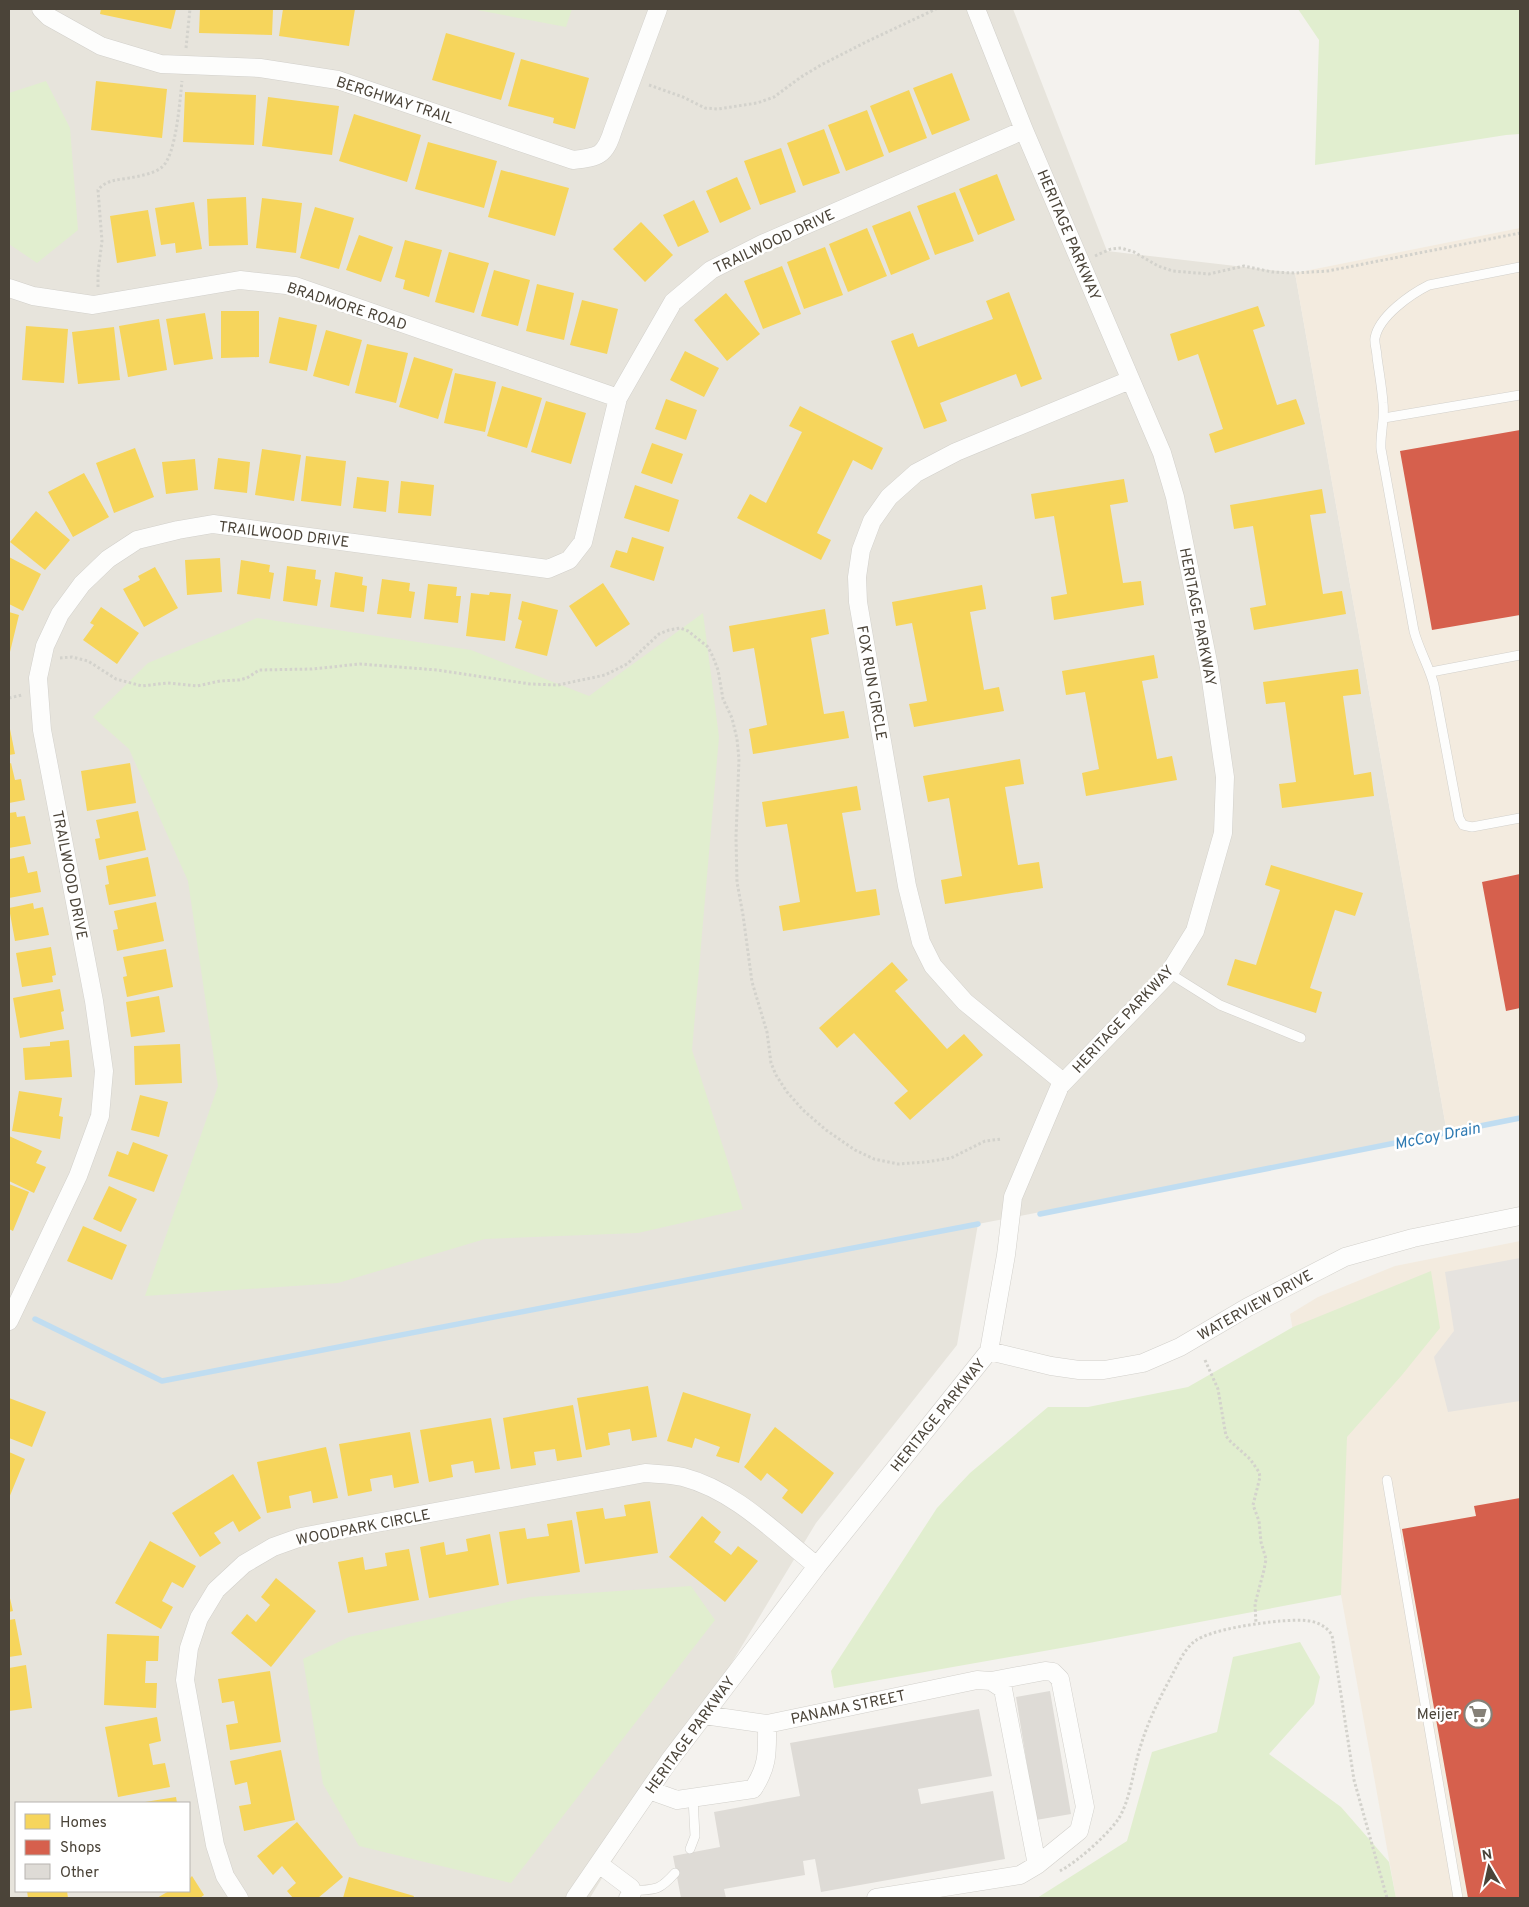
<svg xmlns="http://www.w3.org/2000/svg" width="1529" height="1907" font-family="Overpass,sans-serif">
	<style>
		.residential { fill: #e7e4dc; fill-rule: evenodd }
		.commercial { fill: #f3ebdf }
		.green { fill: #e1eecf }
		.parking { fill: #e6e3df }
		.homes { fill: #f6d55c }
		.shops { fill: #d6604d }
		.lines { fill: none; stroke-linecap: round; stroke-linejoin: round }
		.stream { stroke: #c0ddf1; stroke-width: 5.5 }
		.building { fill: #dedbd6 }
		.service-casing { stroke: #d2d0cb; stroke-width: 10 }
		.minor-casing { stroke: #d2d0cb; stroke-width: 19 }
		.path { stroke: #d3d2cc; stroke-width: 3; stroke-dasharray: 2.5 2.5; stroke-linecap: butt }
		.service { stroke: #fdfdfc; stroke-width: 9 }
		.minor { stroke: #fdfdfc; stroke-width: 18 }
		.labels { text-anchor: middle; stroke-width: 5; stroke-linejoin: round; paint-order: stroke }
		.street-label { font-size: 15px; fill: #4b4439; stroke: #fff }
		.poi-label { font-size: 15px; fill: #4b4439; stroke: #fff; text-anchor: end }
		.water-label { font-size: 16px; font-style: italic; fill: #2e7ab2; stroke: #fff }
	</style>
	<rect width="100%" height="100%" fill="#f4f2ee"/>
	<!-- residential -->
	<path class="residential" d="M9,9H1013L1107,251L1295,273L1447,1133L978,1224L957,1345L816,1523L590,1898H9ZM16,1803H189V1891H16Z"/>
	<!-- commercial -->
	<path class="commercial" d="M1520,228V1117L1447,1133L1295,273Z
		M1520,1241V1898H1396L1290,1314L1318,1297L1395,1266Z"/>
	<!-- green -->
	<path class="green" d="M472,9H572L566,27Z
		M1298,9H1520V134L1506,135L1315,165L1319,40Z
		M46,81L70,128L78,230L37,263L9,244V93Z
		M703,613L719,737L692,1050L743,1209L638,1233L485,1239L338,1283L145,1296L218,1086L188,881L129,749L93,717L148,663L257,618L471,650L589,696Z
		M1431,1271L1440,1328L1402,1375L1347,1437L1341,1595L1089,1643L834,1688L831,1671L937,1508L970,1473L1048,1407H1088L1188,1387L1293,1327Z
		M691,1586L715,1620L511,1883L359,1846L323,1784L303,1659L349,1637L530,1597Z
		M1300,1642L1320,1677L1314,1704L1269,1754L1341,1807L1389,1862L1396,1898H1037L1127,1841L1152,1752L1217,1732L1233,1657Z"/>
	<!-- parking -->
	<path class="parking" d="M1520,1258V1401L1448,1412L1434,1357L1454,1331L1445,1272Z"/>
	<!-- homes -->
	<path class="homes" d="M101,9H176L171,29L100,14Z
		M200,9H273L272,35L199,33Z
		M283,9H355L349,46L279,36Z
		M446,33L515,53L501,100L432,80Z
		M521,59L589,78L575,129L553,123L554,118L508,106Z
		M952,73L970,120L932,135L913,88Z
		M96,81L167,89L162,138L91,130Z
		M909,90L927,138L889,153L870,106Z
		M185,92L256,95L254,145L183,142Z
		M268,97L339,106L332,155L262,146Z
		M867,110L884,156L846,171L828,125Z
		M354,114L421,135L407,182L339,161Z
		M824,129L840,173L803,186L787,143Z
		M428,142L497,161L484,208L415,189Z
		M781,148L796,192L760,205L744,161Z
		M501,170L569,188L555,236L488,217Z
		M997,174L1015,220L978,235L959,189Z
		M737,177L751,209L720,223L706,191Z
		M955,192L974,241L935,255L917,206Z
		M246,197L248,245L209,246L207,199Z
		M262,198L302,203L296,253L256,248Z
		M694,200L709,232L678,247L663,215Z
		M194,202L202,249L176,253L175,243L161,245L155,208Z
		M315,207L354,218L339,269L300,258Z
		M148,210L156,256L117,263L110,216Z
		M910,211L930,259L891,275L872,226Z
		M641,222L673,255L645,282L613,249Z
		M867,228L887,276L848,292L829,244Z
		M359,235L393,247L381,282L346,270Z
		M405,240L442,250L429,297L403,289L405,280L395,277Z
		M825,247L843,295L804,309L787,262Z
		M449,252L489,263L474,313L435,302Z
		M782,266L801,314L763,329L744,281Z
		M494,270L530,280L518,326L481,316Z
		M537,284L574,293L564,340L526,331Z
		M1009,292L1042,379L1021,387L1016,374L940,403L947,421L924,429L891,341L913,333L918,347L993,319L986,301Z
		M726,293L760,334L727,361L694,320Z
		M582,300L618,309L607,354L570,345Z
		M1258,306L1265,326L1253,330L1277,405L1296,399L1305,424L1215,453L1209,434L1223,429L1198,354L1178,361L1170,334Z
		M221,311H259V357L221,358Z
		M205,313L213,359L174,365L166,319Z
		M279,317L317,325L307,371L269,363Z
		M159,319L167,370L128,377L119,326Z
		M26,326L68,329L64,383L22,380Z
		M114,327L120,380L78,384L72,332Z
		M326,330L362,340L349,386L313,376Z
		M367,344L408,353L396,403L355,393Z
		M685,351L719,368L704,397L670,380Z
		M414,357L453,369L438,419L399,407Z
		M455,373L496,382L485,432L444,423Z
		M502,386L542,398L527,448L487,436Z
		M666,399L697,410L686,440L655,429Z
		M546,401L586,413L571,464L531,452Z
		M800,406L883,448L872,470L853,460L817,533L831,540L821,560L737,518L750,494L766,503L802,432L789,426Z
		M652,443L683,454L672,484L641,473Z
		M135,448L154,497L114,513L96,463Z
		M262,449L301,455L294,501L255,495Z
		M306,456L346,461L341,506L301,501Z
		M218,458L250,462L247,493L214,489Z
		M195,459L198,490L166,494L162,462Z
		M84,473L109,517L73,537L48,492Z
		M357,477L389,481L386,512L353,508Z
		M1124,479L1128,502L1110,505L1123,583L1141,581L1144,605L1054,620L1051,597L1067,594L1054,516L1035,519L1031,494Z
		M401,481L434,485L431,516L398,513Z
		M635,485L679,500L669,532L624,518Z
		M1322,489L1326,513L1310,515L1323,594L1342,591L1346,614L1254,630L1250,608L1266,605L1253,526L1234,529L1230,505Z
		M36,511L70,540L45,570L10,542Z
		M632,537L664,547L654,581L610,567L616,550L627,553Z
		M9,557L41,574L23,611L9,604Z
		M220,558L222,592L187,595L185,560Z
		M241,560L270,565L269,572L274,573L270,599L237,594Z
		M287,566L316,570L315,579L321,580L317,606L283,601Z
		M155,567L178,608L144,627L123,589L140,580L138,576Z
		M335,572L363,577L362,585L367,586L364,612L330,607Z
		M382,579L410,583L409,591L415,592L411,618L377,614Z
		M603,583L630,624L596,647L569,606Z
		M428,584L457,587L456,596H461L458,623L424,619Z
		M982,585L986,609L970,612L984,690L999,687L1004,711L914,727L909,704L927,701L912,623L896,626L892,602Z
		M490,592L511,594L505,641L466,636L471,593L489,595Z
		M522,601L558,610L547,656L515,648L522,621L518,619Z
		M101,607L139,633L117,664L83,640L94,625L90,623Z
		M825,609L829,634L811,638L824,714L844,711L849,738L753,754L749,729L767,725L754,648L733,652L729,626Z
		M9,612L19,615L9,656Z
		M1154,655L1158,678L1142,681L1157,759L1172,756L1177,780L1086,796L1082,773L1099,769L1085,692L1066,695L1062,671Z
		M1358,669L1361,694L1343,696L1354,775L1371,772L1374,796L1282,808L1279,784L1296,782L1285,702L1266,704L1263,682Z
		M9,724L15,754L9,755Z
		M1020,759L1024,784L1005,787L1018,865L1039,862L1043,888L945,904L941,880L962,876L949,798L928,802L923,776Z
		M11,763L15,780L21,779L25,800L9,803V764Z
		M130,763L136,803L87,811L81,771Z
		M857,786L861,810L842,813L856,892L876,889L880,915L783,931L779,906L800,902L787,824L766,827L762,802Z
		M138,811L146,850L99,860L95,839L100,838L96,820Z
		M16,812L17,817L25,816L31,844L9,848V813Z
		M24,856L28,873L37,871L41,892L9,898V859Z
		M148,857L156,896L109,905L105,885L109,884L106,866Z
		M1271,865L1363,893L1355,916L1335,910L1310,988L1322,992L1316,1013L1227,985L1235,959L1256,965L1280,890L1265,885Z
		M156,902L164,941L117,951L113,930L118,929L114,911Z
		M33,903L34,909L43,907L49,935L15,941L9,908Z
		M51,947L56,975L52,976L53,982L22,987L16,953Z
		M166,949L173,987L127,997L123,977L127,976L123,957Z
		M892,962L908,980L895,991L947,1049L964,1034L983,1055L910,1120L894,1103L908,1091L854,1033L837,1048L819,1028Z
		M60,989L64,1011L61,1012L64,1029L20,1038L13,998Z
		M159,996L165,1032L131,1037L126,1002Z
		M69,1040L72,1077L25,1080L23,1048L50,1046V1042Z
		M180,1044L182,1083L135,1085L134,1046Z
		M19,1091L62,1098L59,1116L63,1117L60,1139L12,1131Z
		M140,1095L168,1102L159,1137L131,1130Z
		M9,1136L42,1151L36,1163L46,1167L34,1193L9,1181Z
		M133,1142L168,1155L154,1192L108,1176L117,1151L128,1155Z
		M9,1184L29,1192L13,1231L9,1229Z
		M109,1186L137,1199L121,1232L93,1219Z
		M83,1226L127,1245L112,1280L67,1261Z
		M648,1386L657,1437L632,1441L630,1429L608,1433L610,1445L586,1450L577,1398Z
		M683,1392L751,1414L739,1463L716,1456L720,1447L695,1438L692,1448L667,1441Z
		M9,1398L46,1412L32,1447L9,1438Z
		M573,1405L582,1457L557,1461L555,1449L534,1452L536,1465L511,1469L503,1418Z
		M491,1418L500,1469L475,1473L473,1461L451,1465L453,1477L429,1482L420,1430Z
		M775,1427L834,1473L802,1514L782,1498L788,1490L767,1473L761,1481L744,1467Z
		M410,1432L419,1483L394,1488L392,1475L370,1479L372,1491L348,1496L339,1444Z
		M326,1447L338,1498L313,1503L311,1491L289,1496L291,1508L267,1513L257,1462Z
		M9,1452L25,1459L9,1498Z
		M233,1474L261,1518L239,1532L233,1521L214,1533L221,1543L200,1557L172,1513Z
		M650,1501L658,1553L585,1564L576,1512L603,1508L605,1519L626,1516L624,1505Z
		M702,1516L721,1532L714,1542L731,1555L738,1546L758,1561L725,1602L669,1557Z
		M572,1520L580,1572L507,1584L499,1532L525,1528L527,1539L549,1536L547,1524Z
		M490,1534L499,1585L429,1598L420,1547L444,1542L446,1555L468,1551L466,1539Z
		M150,1541L196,1566L183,1588L172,1582L162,1601L173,1607L161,1629L115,1603Z
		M409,1549L419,1600L348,1613L338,1562L363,1557L365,1570L387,1566L385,1553Z
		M276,1578L316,1611L271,1667L231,1633L247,1614L256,1622L270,1605L261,1597Z
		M9,1594L13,1611L9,1612Z
		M15,1619L22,1655L9,1657V1620Z
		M107,1634L159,1636L158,1661H146L145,1683H157L156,1708L104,1705Z
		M26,1665L32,1708L9,1711V1668Z
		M270,1671L281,1742L230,1750L226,1725L238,1723L234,1701L222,1703L218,1679Z
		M157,1717L161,1741L149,1744L153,1765L165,1763L170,1787L118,1797L105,1727Z
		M281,1750L295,1820L244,1831L239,1806L251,1804L247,1782L235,1785L230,1761Z
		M176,1797L177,1803H145V1802Z
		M297,1822L343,1877L318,1898H293L287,1891L296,1883L282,1866L273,1875L257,1856Z
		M192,1876L204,1895L200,1898H157L169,1891H189V1879Z
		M349,1877L414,1896L413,1898H343Z
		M27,1891H67L68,1898H28Z"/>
	<!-- shops -->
	<path class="shops" d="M1520,430V615L1432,630L1400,451Z
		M1520,874V1008L1506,1011L1482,882Z
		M1520,1498V1898H1468L1402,1529L1476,1516L1474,1506Z"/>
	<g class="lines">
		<!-- stream -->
		<path class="stream" d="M1040,1214L1520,1118
			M35,1319L162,1381L978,1224"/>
	</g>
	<!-- building -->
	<path class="building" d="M1050,1691L1071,1814L1036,1820L1016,1697Z
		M979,1709L992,1776L918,1789L921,1804L993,1791L1005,1859L821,1892L815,1859L803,1861L805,1875L724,1889L726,1898H681L673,1856L720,1847L714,1812L800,1796L790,1743Z"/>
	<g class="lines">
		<!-- service casing -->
		<g class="service-casing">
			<path id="service" d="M1520,267L1429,285C1411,294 1379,316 1375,338C1374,343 1377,351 1377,357C1379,372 1382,388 1383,403C1385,419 1380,433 1381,449L1414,631C1419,650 1429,666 1434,685L1459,818L1463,825L1472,827L1520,818
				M1384,418L1520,395
				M1431,672L1520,655
				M1169,973L1220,1005L1301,1038
				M1387,1480L1458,1898
				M690,1849L695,1836L693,1798
				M631,1891C655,1889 658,1892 675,1873"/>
		</g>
		<!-- minor casing -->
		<g class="minor-casing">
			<path id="minor" d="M41,9L49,17L101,46L161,64L260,68L338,80L573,160C599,157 605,156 613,130L658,9
				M9,288L33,296L93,305L240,280L295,286L618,398
				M1063,1082L965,1002L933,966L921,942L907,886L858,602L857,577L861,550L872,521L889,497L916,473L956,452L1130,380
				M9,1321L78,1176L100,1116L104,1071L94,1001L42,730L38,678L45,646L60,614L82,584L108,559L137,540L178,530L213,524L548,569L569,560L583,542L618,398L673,302L711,270L762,244L1024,130
				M989,1351L1051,1366L1079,1370H1104L1143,1363L1180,1347L1248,1307L1345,1257L1413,1238L1520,1216
				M991,1681L1045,1671L1053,1672L1060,1679L1085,1807L1079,1831L1037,1865
				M704,1715L767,1724L977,1680L991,1681L1003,1689L1037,1865L1020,1875L876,1898
				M649,1790L677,1800L753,1789C769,1765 767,1751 767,1724
				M599,1864L631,1888L632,1893L628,1898
				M239,1898L225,1876L215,1845L185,1680L189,1648L199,1618L216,1590L244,1564L273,1547L301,1537L645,1473C657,1474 671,1474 683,1477C736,1491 775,1533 817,1566
				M575,1898L669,1761L704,1715L817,1566L989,1351L1006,1255L1013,1197L1060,1086L1169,973L1195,931L1223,833L1225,777L1209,667L1175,497L1162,453L1024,130L976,9"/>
		</g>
		<!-- path -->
		<path class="path" d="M186,48L190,9
			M649,85L683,97L705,108L718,109L757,103L774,97L801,77L821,65L866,42L936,9
			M1095,256L1111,249L1121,248L1134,252L1158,266L1173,271L1209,274L1244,266L1272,272L1295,273L1328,271L1520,233
			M98,287V272L102,241L98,190C106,180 117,180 129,178C139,176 154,174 162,167C176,156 180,100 182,81
			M60,658L72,657L88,661L116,679L142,686L167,683L197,686L220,681L239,680L247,678L259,670L312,669L360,664L437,670L530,684L558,685L605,675L627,664L659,634L669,630L680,628L688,631L708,647L713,657L718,670L723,699L732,718L737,739L739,759L736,837L737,882L743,915L752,982L767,1032L771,1063L776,1075L787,1092L803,1110L826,1130L855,1150L874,1159L898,1164L926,1162L951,1158L985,1141L1002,1139
			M9,698L22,695
			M1205,1360L1218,1389L1226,1436L1231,1442L1250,1459L1259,1472L1260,1477L1253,1505L1259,1521L1261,1542L1266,1559L1264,1570L1255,1604L1256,1624
			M1060,1871C1078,1861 1104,1838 1117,1821C1130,1803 1133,1770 1140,1748C1147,1724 1158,1701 1170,1679C1177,1666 1184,1649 1195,1641C1212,1629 1260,1623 1280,1621C1299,1620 1320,1617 1332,1635L1354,1780L1387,1898"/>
		<!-- service -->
		<use href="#service" class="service"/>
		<!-- minor -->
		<use href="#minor" class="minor"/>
	</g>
	<!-- icons -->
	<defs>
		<g id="supermarket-ring" transform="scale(1.4375)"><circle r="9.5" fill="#fff" stroke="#868178" stroke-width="1.5"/><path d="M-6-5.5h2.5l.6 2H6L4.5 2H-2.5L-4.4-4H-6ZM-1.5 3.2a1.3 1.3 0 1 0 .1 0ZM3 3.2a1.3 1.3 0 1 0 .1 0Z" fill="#868178"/></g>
	</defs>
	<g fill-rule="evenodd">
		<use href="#supermarket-ring" x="1478" y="1714"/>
	</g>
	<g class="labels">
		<!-- street labels -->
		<g class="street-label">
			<text transform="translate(395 100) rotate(18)" y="5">BERGHWAY TRAIL</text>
			<text transform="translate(1069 235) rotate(67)" y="5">HERITAGE PARKWAY</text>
			<text transform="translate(774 241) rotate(-25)" y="5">TRAILWOOD DRIVE</text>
			<text transform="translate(347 306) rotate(18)" y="5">BRADMORE ROAD</text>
			<text transform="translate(284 534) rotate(7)" y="5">TRAILWOOD DRIVE</text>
			<text transform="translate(1198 617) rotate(79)" y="5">HERITAGE PARKWAY</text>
			<text transform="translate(872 683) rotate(80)" y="5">FOX RUN CIRCLE</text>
			<text transform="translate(70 875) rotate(79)" y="5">TRAILWOOD DRIVE</text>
			<text transform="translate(1123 1019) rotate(-47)" y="5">HERITAGE PARKWAY</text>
			<text transform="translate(1255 1305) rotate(-29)" y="5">WATERVIEW DRIVE</text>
			<text transform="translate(938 1415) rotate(-51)" y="5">HERITAGE PARKWAY</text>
			<text transform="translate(363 1527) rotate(-11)" y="5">WOODPARK CIRCLE</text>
			<text transform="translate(848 1707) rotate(-12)" y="5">PANAMA STREET</text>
			<text transform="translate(690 1735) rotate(-54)" y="5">HERITAGE PARKWAY</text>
		</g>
		<!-- poi labels -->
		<g class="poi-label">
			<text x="1459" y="1719">Meijer</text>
		</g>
		<!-- water labels -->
		<g class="water-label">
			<text transform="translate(1437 1135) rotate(-11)" y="6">McCoy Drain</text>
		</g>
	</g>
	<!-- border -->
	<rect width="1529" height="1907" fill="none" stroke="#4b4439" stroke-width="20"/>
	<!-- legend -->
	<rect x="15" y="1802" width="175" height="90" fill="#ffffff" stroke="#b7b4b0"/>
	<rect x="25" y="1814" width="25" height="15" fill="#f6d55c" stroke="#b7b4b0"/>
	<text x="60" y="1827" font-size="15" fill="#4b4439">Homes</text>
	<rect x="25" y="1840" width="25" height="15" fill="#d6604d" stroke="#b7b4b0"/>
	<text x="60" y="1852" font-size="15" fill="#4b4439">Shops</text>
	<rect x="25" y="1864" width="25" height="15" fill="#dedbd6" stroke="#b7b4b0"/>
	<text x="60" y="1877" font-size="15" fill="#4b4439">Other</text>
	<!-- north arrow -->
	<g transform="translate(1489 1867) rotate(351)" stroke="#ffffff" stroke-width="4" paint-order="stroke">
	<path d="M0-4L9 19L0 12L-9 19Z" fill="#4b4439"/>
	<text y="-8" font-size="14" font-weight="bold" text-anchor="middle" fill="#4b4439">N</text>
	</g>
</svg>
